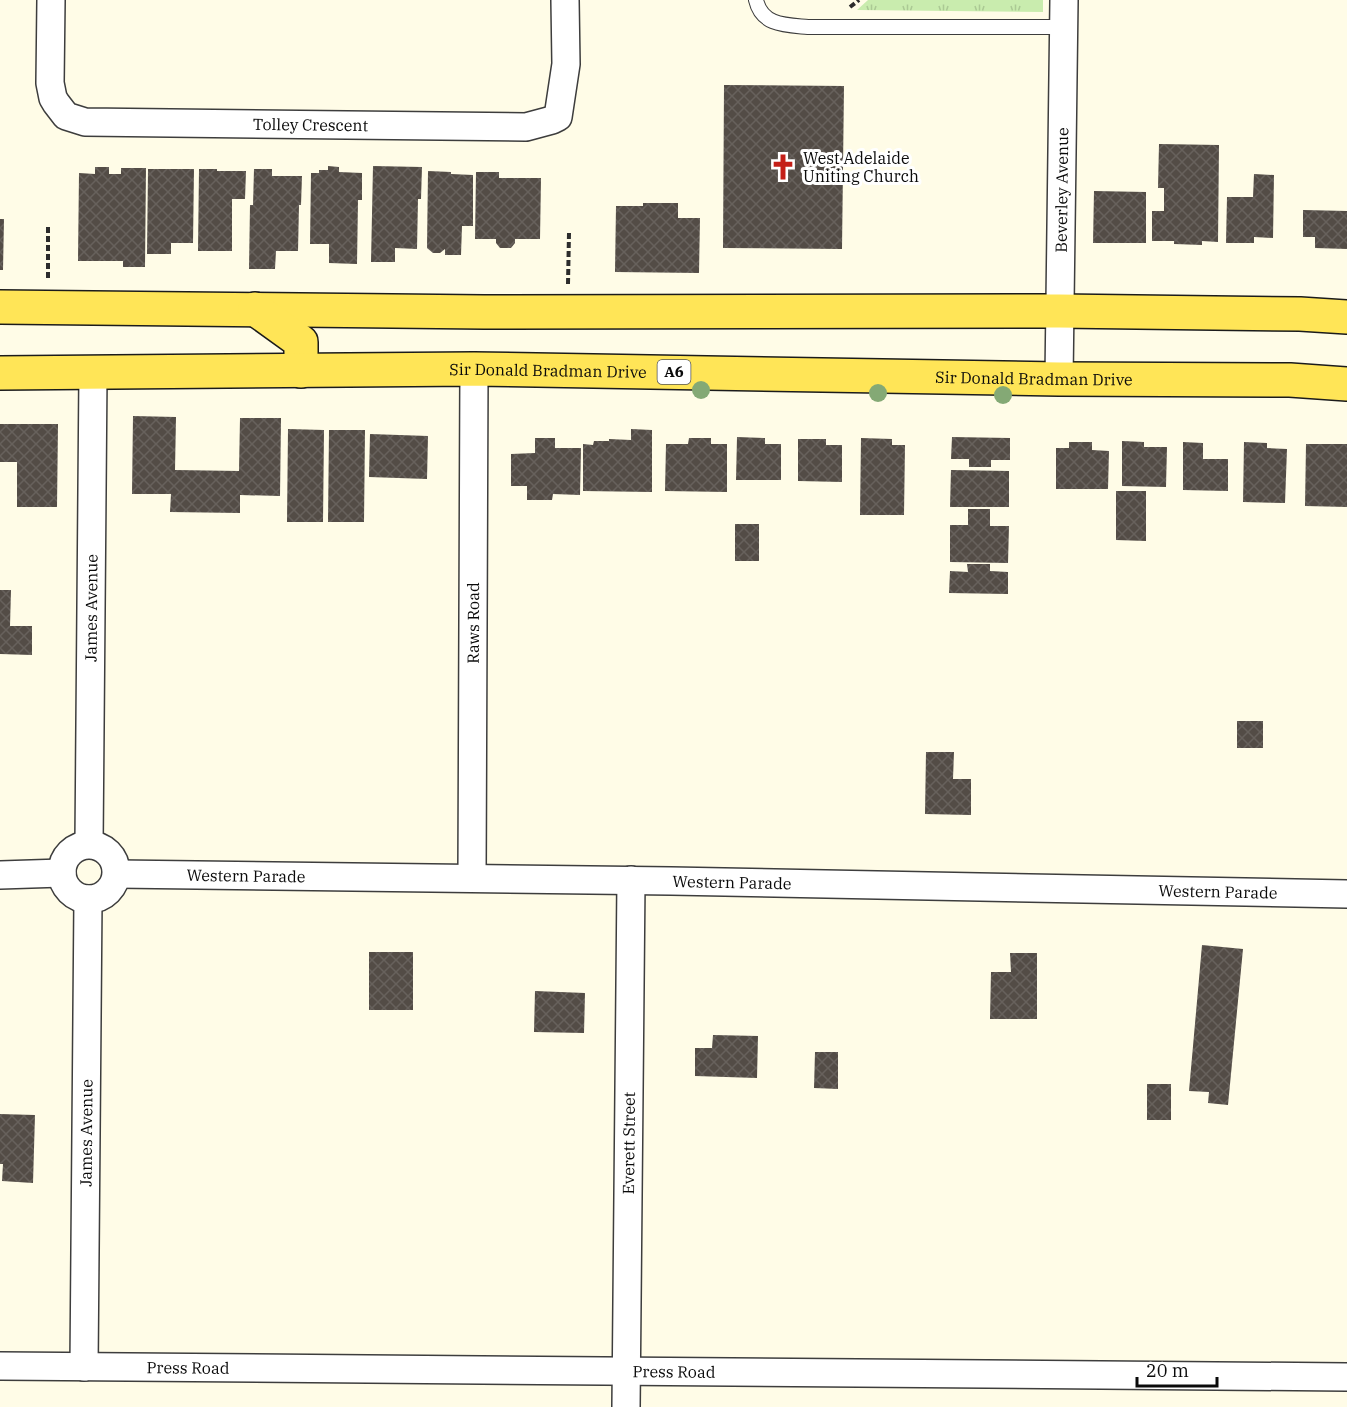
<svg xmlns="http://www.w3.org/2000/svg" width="1347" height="1407" font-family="'IBM Plex Serif',serif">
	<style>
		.grass { fill: url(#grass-tufts) }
		.building { fill: url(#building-cross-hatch) }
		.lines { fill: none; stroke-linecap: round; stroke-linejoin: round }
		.lane-casing { stroke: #3d3d3d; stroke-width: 16 }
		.street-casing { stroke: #3d3d3d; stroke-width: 30 }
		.primary-casing { stroke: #1b1b1b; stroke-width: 36 }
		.path { stroke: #2c2c2c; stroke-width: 4; stroke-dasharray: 6 3; stroke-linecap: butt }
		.lane { stroke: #fff; stroke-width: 14 }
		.street { stroke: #fff; stroke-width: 27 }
		.primary { stroke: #ffe557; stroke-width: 33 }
		.tree { fill: #84a975 }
		.labels { text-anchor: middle; stroke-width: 6; stroke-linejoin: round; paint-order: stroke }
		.shield { fill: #fff; stroke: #545454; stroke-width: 1.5 }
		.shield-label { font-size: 15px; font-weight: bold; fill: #0a0a0a }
		.street-label { font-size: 16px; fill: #0a0a0a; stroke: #fff }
		.poi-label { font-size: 16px; fill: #0a0a0a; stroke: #fff; text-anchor: start }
	</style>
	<defs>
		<pattern id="grass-tufts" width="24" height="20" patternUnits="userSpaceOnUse" patternTransform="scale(1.5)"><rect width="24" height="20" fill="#c9ecae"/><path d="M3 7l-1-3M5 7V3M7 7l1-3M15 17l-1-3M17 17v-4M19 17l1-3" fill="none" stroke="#abc994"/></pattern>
		<pattern id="building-cross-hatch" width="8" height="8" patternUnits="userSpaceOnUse" patternTransform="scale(1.5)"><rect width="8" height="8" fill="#534c46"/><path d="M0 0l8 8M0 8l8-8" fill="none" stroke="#67615c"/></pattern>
	</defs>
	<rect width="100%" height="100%" fill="#fffce7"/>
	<!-- grass -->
	<path class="grass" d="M868,0H1043V12L857,10Z"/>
	<!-- building -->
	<path class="building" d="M724,85L844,86L842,249L723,248Z
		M1159,144L1219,145L1218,242L1202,241V245L1174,244V241H1152V211H1164V188H1158Z
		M328,166L339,167V172L362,173V200H358L357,264L329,263V244H310L311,173H319V170H328Z
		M373,166L422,167L421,199H418L417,249L395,248V262H371Z
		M95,167H109V174H121V168H146L145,267H123V261H78L79,173L95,174Z
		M148,169H194L193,243H171V254H147Z
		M199,169H217V171H246L245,199H232V251H198Z
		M254,169H272V176H302L301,205H299L298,251H276L275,269H249L250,205H253Z
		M428,171L451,172V174L473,175V226H462L461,255H445V249L440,253H433L427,248Z
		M476,172H499V178H541L540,239H515V243L511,248H500L496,243V239H475Z
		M1254,174L1274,175L1273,238L1254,237V243H1226L1227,197H1253Z
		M1094,191L1146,192V243H1093Z
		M643,203H678V218H700L699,273L615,272L616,206H643Z
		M1303,210L1347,211V249L1315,248V237H1303Z
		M0,219H4L3,270H0Z
		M133,416L176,417L175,470L239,471L240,418H281L280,496L240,495V513L170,512L171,494H132Z
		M0,424H58L57,507H17V462H0Z
		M288,429L324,430L323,522H287Z
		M631,429L652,430V492L583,491V444L593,445L594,441H609V439L631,440Z
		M329,430H365L364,522H328Z
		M370,434L428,436L427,479L369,477Z
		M737,437L765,438V444H781V480H736Z
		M952,437L1010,438V460H991V467H969V459H951Z
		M535,438H555V448H581L580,495L553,494L552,500H527V486H511V454L535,453Z
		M689,438H711V444H727V492L665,491L666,444H688Z
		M861,438L892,439V445H905L904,515H860Z
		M798,439H826V445H842V482L798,481Z
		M1122,441L1144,442V447H1167L1166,487L1122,486Z
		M1069,442H1092V450L1109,451L1108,489H1056V448H1069Z
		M1183,442L1203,443V459H1228V491L1183,490Z
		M1244,442L1267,443V448L1287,449L1285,503L1243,502Z
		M1306,444H1347V507L1305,506Z
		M951,470L1009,471V507H950Z
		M1116,491H1146V541L1116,540Z
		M968,509H990V526H1009L1008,563L950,562V525H968Z
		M735,524H759V561H735Z
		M967,564H990V571L1008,572V594L949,593L950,571L968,572Z
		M0,590H11L10,626H32V655L0,654Z
		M1237,721H1263V748H1237Z
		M926,752H954L953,779H971V815L925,814Z
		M1202,945L1243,949L1228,1105L1208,1103L1209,1092L1189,1091Z
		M369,952H413V1010H369Z
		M1010,953H1037V1019H990L991,972H1011Z
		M535,991L585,993L584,1033L534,1032Z
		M713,1035L758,1036L757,1078L695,1076V1048H712Z
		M815,1052H838V1089L814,1088Z
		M1147,1084H1171V1120H1147Z
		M0,1114L35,1115L33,1183L2,1181L3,1164H0Z"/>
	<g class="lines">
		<!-- lane casing -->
		<g class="lane-casing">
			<path id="lane" d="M756,0C762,26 786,25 808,27H1064"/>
		</g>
		<!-- street casing -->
		<g class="street-casing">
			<g id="street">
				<path id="s1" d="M51,0L50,83L53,98L56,103L66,116L85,122L526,127L552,120L558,117L566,64L565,0"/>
				<path id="s2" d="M1059,379L1064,0"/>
				<path id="s3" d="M89,844L93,373"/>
				<circle cx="89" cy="872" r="27"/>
				<path id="s4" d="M117,874L671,881L1347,894"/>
				<path d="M0,875L62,873"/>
				<path id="s5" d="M472,878L474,369"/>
				<path id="s6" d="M0,1366L1347,1377"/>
				<path id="s7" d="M84,1367L88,899"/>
				<path id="s8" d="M626,1407L631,880"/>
			</g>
		</g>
		<!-- primary casing -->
		<g class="primary-casing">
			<g id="primary">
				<path d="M0,307L484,312L1059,311L1300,314L1347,317"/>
				<path d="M255,309L301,342V371"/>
				<path id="s9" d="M0,373L474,369L1059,379L1290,380L1347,384"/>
			</g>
		</g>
		<!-- path -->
		<path class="path" d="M850,7L859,0
			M48,278V227
			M568,284L569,233"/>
		<!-- lane -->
		<use href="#lane" class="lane"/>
		<!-- street -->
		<use href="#street" class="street"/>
		<!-- primary -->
		<use href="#primary" class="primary"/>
	</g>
	<!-- trees -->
	<g class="tree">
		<circle cx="701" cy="390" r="9"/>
		<circle cx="878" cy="393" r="9"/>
		<circle cx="1003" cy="395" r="9"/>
	</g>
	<!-- icons -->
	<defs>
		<g id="church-bare" transform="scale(2.07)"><path d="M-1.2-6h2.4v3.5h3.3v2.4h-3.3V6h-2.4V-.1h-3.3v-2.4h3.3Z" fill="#c41f18" stroke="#fff" stroke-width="2.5" paint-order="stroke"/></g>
	</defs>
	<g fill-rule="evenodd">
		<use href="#church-bare" x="783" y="167"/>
	</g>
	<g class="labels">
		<!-- shield labels -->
		<rect class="shield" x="657.5" y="360" width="33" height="24" rx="4.5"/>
		<g class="shield-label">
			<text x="674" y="377">A6</text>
		</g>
		<!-- street labels -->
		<g class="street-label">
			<text dy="6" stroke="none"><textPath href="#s1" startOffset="366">Tolley Crescent</textPath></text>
			<text dy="6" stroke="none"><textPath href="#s2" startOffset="189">Beverley Avenue</textPath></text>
			<text dy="6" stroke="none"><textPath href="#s9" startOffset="548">Sir Donald Bradman Drive</textPath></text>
			<text dy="6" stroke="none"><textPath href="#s9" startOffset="1034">Sir Donald Bradman Drive</textPath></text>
			<text dy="6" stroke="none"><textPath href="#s3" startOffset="236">James Avenue</textPath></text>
			<text dy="6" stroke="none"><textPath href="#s5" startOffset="255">Raws Road</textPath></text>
			<text dy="6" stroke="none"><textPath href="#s4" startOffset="129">Western Parade</textPath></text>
			<text dy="6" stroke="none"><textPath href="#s4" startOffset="615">Western Parade</textPath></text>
			<text dy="6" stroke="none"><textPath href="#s4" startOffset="1101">Western Parade</textPath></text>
			<text dy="6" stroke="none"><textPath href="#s7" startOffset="234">James Avenue</textPath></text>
			<text dy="6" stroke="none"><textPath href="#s8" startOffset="264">Everett Street</textPath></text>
			<text dy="6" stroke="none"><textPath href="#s6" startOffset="188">Press Road</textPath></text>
			<text dy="6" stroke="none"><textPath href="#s6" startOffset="674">Press Road</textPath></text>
		</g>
		<!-- poi labels -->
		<g class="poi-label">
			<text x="803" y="164">West Adelaide<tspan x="803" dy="18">Uniting Church</tspan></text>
		</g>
	</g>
	<!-- scale -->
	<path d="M1137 1377v9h80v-9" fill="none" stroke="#0a0a0a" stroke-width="3"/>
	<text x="1146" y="1377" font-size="18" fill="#0a0a0a" stroke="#ffffff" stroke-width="4.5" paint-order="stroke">20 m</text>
</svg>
